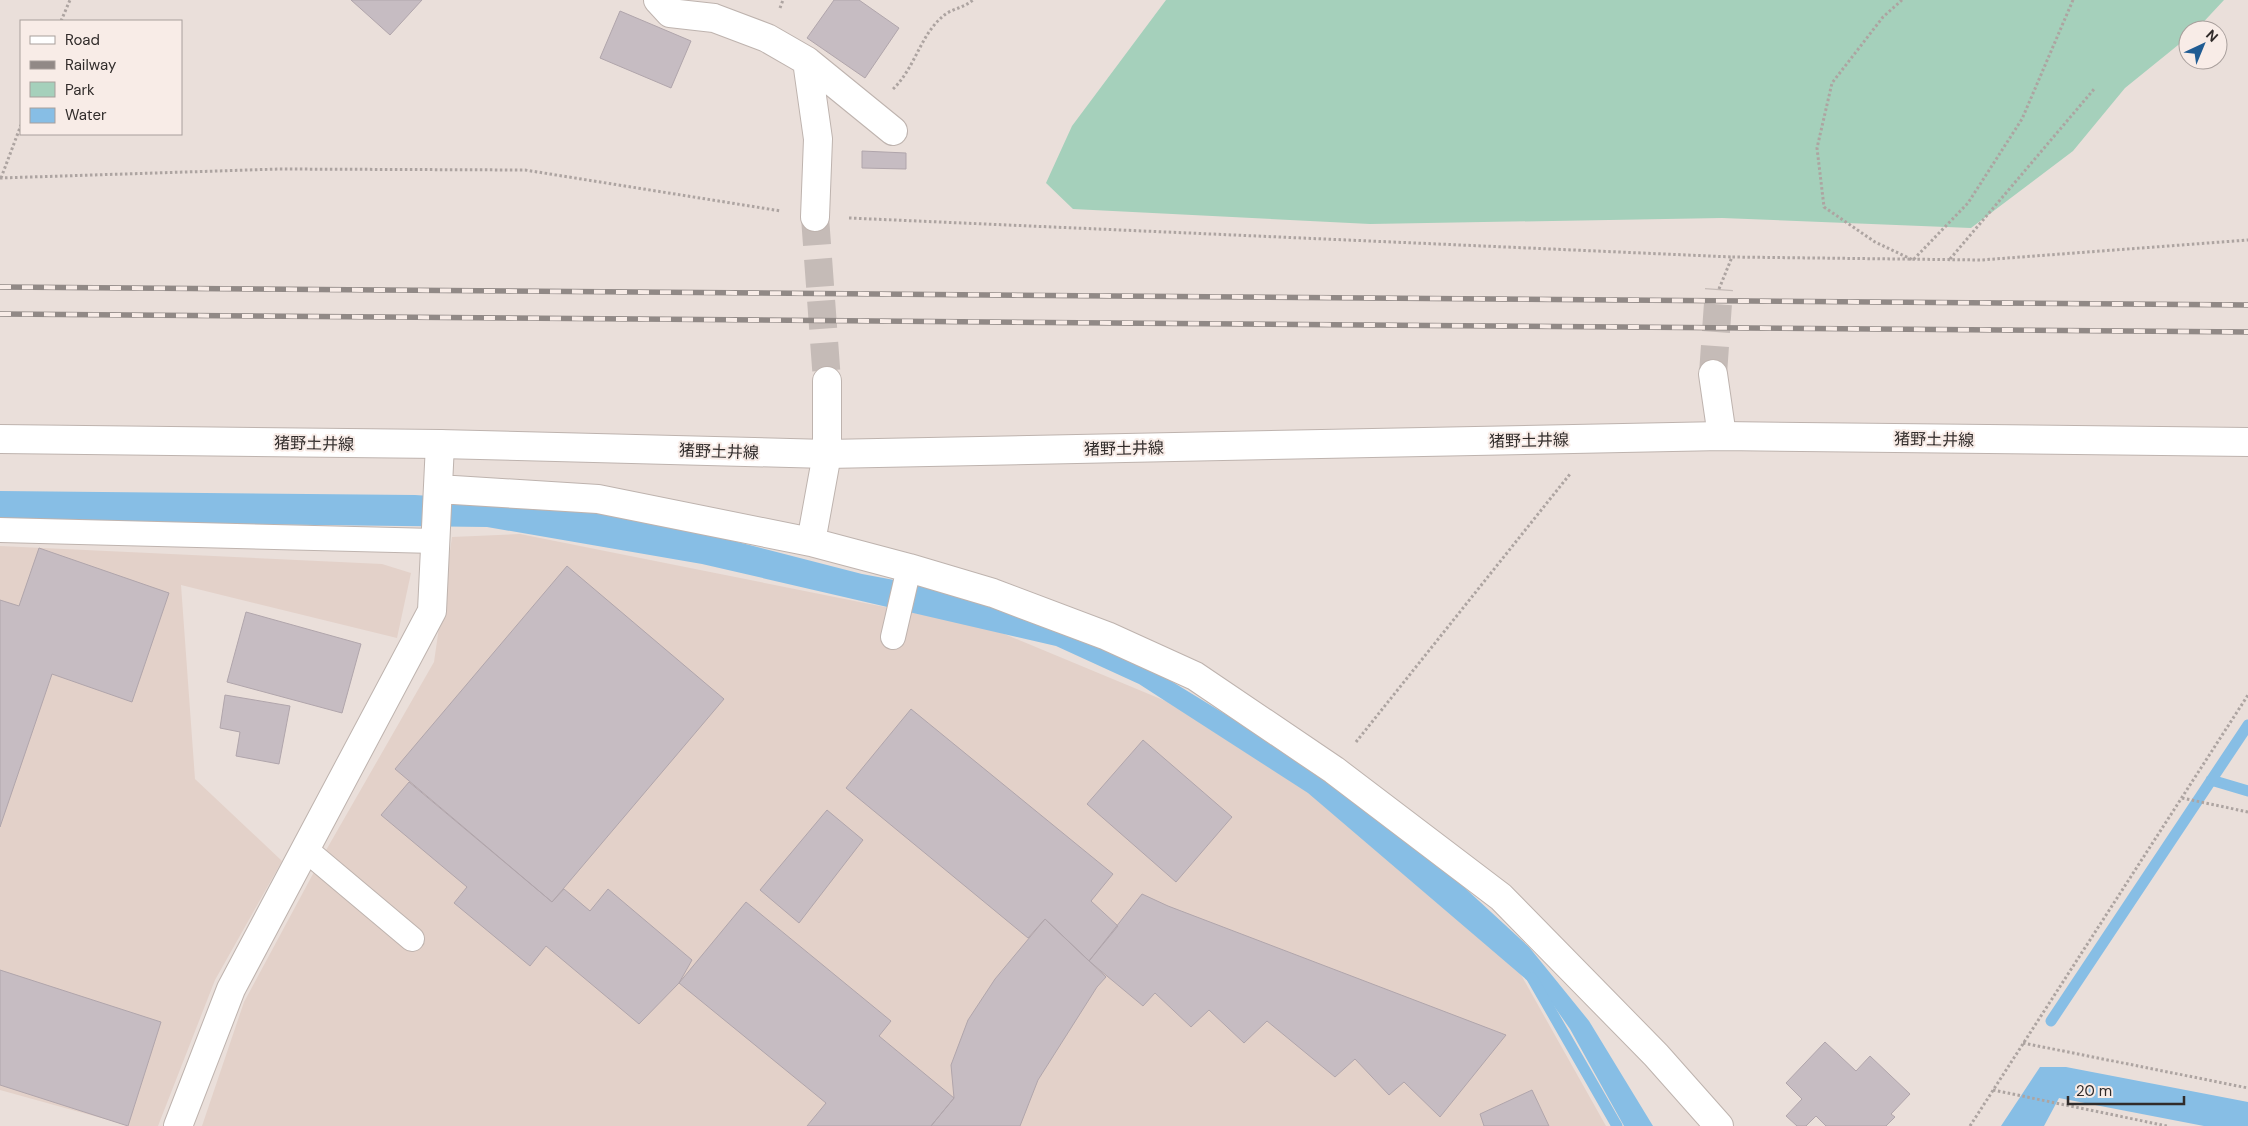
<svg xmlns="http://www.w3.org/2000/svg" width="2248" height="1126" font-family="'DM Sans','Noto Sans JP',sans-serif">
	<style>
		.built { fill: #e3d1c9 }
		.green { fill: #a5d0bb }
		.water { fill: #87bee5 }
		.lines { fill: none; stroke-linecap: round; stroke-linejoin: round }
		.stream { stroke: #87bee5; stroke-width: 11 }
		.building { fill: #c6bcc2; stroke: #b0a5ab }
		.minor-tunnel { stroke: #c5bbb7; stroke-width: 28; stroke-dasharray: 28 14; stroke-linecap: butt }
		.service-casing { stroke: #beb3ae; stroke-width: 26 }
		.minor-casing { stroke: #beb3ae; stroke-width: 30 }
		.secondary-casing { stroke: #beb3ae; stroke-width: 30 }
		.path { stroke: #ada4a1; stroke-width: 3; stroke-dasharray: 2.5 2.5; stroke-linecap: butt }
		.service { stroke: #fff; stroke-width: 24 }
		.minor { stroke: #fff; stroke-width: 28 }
		.secondary { stroke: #fff; stroke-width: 28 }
		.rail-casing { stroke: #918986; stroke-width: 5.5 }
		.rail { stroke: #f8ece7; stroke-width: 4; stroke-dasharray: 11; stroke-linecap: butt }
		.labels { text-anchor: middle; stroke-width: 4; stroke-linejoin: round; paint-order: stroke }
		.street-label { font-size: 16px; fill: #312c2b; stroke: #f8ece7 }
	</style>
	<rect width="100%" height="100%" fill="#eadfda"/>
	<!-- built -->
	<path class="built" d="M520,534L990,628L1168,702L1318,799L1520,973L1606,1126H202L244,1002L321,859L434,662L452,537Z
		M0,546L382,564L411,573L397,638L181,585L195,779L282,861L215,980L158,1126H130L0,1090Z"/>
	<!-- green -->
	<path class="green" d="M1166,0H2224L2196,30H2188V37L2125,88L2073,151L1971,228L1722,218L1370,224L1073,209L1046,183L1072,126Z"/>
	<!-- water -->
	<path class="water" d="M0,491L415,495L579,506L637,516L862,574L964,593L1135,659L1279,747L1415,842L1529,947L1589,1021L1653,1126H1624L1570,1029L1549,999L1308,793L1139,684L1056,646L702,564L487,527L62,522L0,519Z
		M2040,1067H2066L2248,1102V1126H2204L2059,1098L2044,1126H2001Z"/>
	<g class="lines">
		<!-- stream -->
		<path class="stream" d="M2211,780L2248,791
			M1532,978L1617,1126
			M2051,1021L2248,725"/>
	</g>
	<!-- building -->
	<path class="building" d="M351,0H422L390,35Z
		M834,0H859L899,28L865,78L807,38Z
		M620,11L691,41L671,88L600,58Z
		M862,151L906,153V169L862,168Z
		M39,548L169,593L132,702L52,674L0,827V600L19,606Z
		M567,566L724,699L552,902L395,769Z
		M246,612L361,644L342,713L227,682Z
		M225,695L290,706L279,764L236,756L240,732L220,728Z
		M911,709L1113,874L1091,901L1118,926L1089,961L1045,919L1028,938L846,788Z
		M1143,740L1232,817L1176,882L1087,804Z
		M409,782L552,902L564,889L590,911L608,889L692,960L679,983L639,1024L546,946L530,966L454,903L467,887L381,815Z
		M827,810L863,840L799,923L760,890Z
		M1142,894L1168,906L1506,1035L1440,1117L1404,1082L1389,1095L1355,1059L1335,1077L1267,1021L1244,1043L1209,1010L1191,1027L1155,993L1143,1006L1089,961Z
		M746,902L891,1021L879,1036L954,1098L931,1126H807L826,1103L679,983Z
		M1045,919L1106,977L1097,987L1038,1080L1020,1126H931L954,1098L951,1065L968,1020L995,979Z
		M0,970L161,1022L128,1126L0,1085Z
		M1825,1042L1856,1071L1870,1056L1910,1094L1891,1114L1895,1117L1886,1126H1826L1816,1116L1806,1126H1797L1786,1116L1802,1099L1786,1083Z
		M1532,1090L1549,1126H1484L1480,1114Z"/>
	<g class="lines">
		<!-- minor-tunnel -->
		<path class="minor-tunnel" d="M815,217L827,381
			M1713,374L1719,289"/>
		<!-- service casing -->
		<g class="service-casing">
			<path id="service" d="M0,530L435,541
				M893,637L909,568
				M305,849L412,939"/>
		</g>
		<!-- minor casing -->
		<g class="minor-casing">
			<path id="minor" d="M658,0L670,13L714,18L767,38L807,61L818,139L815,217
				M807,61L893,131
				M1713,374L1722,436
				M827,381V454L811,542L909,568L993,593L1107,636L1195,676L1334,770L1501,897L1656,1055L1719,1126
				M438,489L598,499L811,542
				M178,1126L231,989L432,611L440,444"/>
		</g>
		<!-- secondary casing -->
		<g class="secondary-casing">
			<path id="secondary" d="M0,439L440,444L827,454L1722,436L2248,442"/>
		</g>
		<!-- path -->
		<path class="path" d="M1902,0L1883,17L1832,83L1817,148L1824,207L1875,242L1913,260L1968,203L2022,119L2073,0
			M780,8L783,0
			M61,21L70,0
			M893,89C915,68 920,36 942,17C950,9 964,8 973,0
			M0,178L279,169L525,170L781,211
			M1,178L21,125
			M849,218L1732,257
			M1950,259L2095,88
			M1719,289L1732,257L1981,260L2248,240
			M1356,742L1570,474
			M2182,798L2248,812
			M2023,1043L2248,1088
			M1993,1090L2167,1126
			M1970,1126L2248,695"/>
		<!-- service -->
		<use href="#service" class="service"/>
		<!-- minor -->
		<use href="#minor" class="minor"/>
		<!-- secondary -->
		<use href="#secondary" class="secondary"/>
		<!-- rail casing -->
		<g class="rail-casing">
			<path id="rail" d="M0,287L2248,305
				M0,314L2248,332"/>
		</g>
		<!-- rail -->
		<use href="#rail" class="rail"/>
	</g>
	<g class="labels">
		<!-- street labels -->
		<g class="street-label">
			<text transform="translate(1934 439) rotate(1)" y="6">猪野土井線</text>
			<text transform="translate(1529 440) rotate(-1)" y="6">猪野土井線</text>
			<text transform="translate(314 443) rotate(1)" y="6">猪野土井線</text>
			<text transform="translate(1124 448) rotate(-1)" y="6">猪野土井線</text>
			<text transform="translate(719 451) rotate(2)" y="6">猪野土井線</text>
		</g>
	</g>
	<!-- legend -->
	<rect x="20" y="20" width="162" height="115" fill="#f8ece7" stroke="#a89f9c"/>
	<rect x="30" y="36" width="25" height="8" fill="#ffffff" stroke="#a89f9c"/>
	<text x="65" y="45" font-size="15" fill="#312c2b">Road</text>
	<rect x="30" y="61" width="25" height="8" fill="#918986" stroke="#a89f9c"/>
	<text x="65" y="70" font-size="15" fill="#312c2b">Railway</text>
	<rect x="30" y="82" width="25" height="15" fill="#a5d0bb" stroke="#a89f9c"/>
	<text x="65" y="95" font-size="15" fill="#312c2b">Park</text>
	<rect x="30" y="108" width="25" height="15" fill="#87bee5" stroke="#a89f9c"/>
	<text x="65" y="120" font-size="15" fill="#312c2b">Water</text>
	<!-- north arrow -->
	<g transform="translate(2203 45) rotate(44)"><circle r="24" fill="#f8ece7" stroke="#a89f9c"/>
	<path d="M0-4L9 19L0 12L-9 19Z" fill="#205c93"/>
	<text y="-8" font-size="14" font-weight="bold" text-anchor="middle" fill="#312c2b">N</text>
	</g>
	<!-- scale -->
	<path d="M2068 1096v8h116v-8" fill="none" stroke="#312c2b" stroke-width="2.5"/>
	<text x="2076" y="1096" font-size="15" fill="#312c2b" stroke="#f8ece7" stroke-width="4" paint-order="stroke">20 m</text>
</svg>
